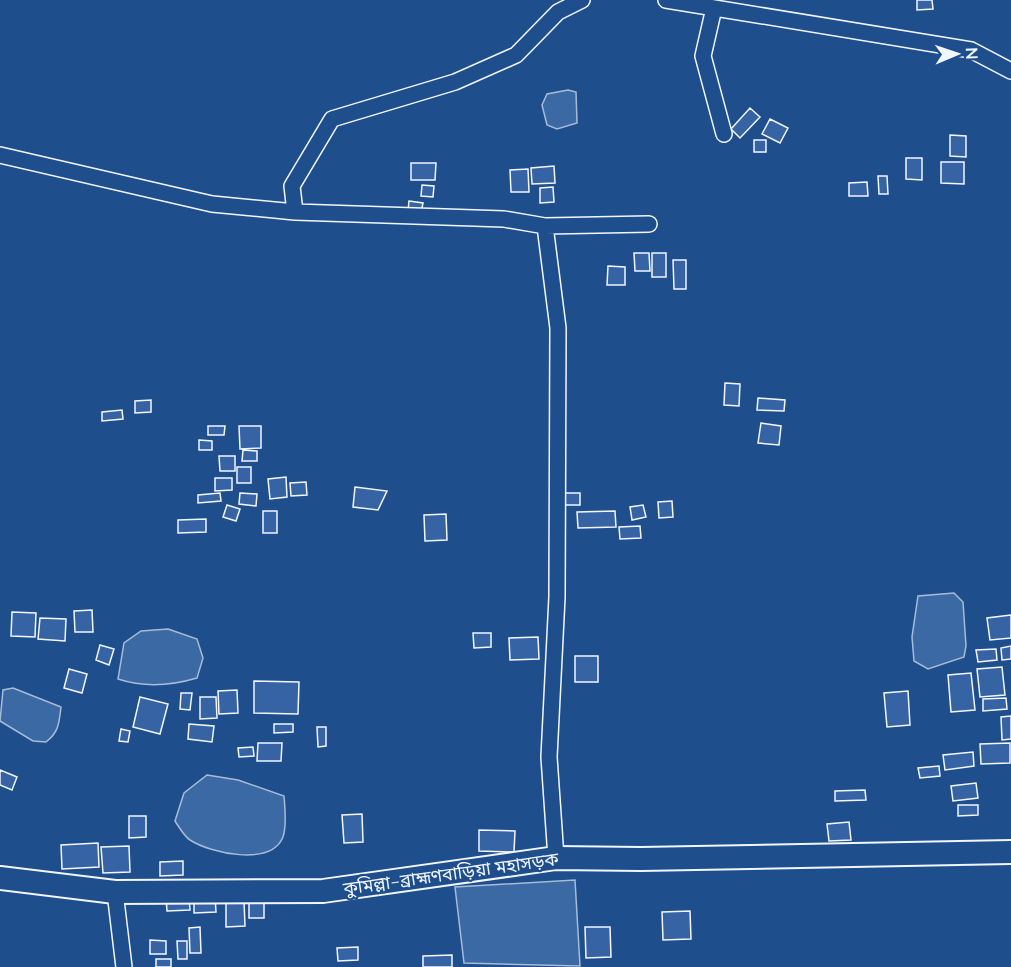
<svg xmlns="http://www.w3.org/2000/svg" width="1011" height="967" font-family="Lato,'Noto Sans Bengali',sans-serif">
	<style>
		.water { fill: #3b69a3; stroke: #a8bbd7; stroke-width: 1.5 }
		.building { fill: #3563a3; stroke: #f2f6ff; stroke-width: 1.5 }
		.lines { fill: none; stroke-linecap: round; stroke-linejoin: round }
		.minor-casing { stroke: #f2f6ff; stroke-width: 18 }
		.highway-casing { stroke: #f2f6ff; stroke-width: 26 }
		.minor { stroke: #1f4e8c; stroke-width: 15 }
		.highway { stroke: #1f4e8c; stroke-width: 22 }
		.labels { text-anchor: middle; stroke-width: 4.5; stroke-linejoin: round; paint-order: stroke }
		.street-label { font-size: 18px; fill: #f2f6ff; stroke: #1f4e8c }
	</style>
	<rect width="100%" height="100%" fill="#1f4e8c"/>
	<!-- water -->
	<path class="water" d="M568,90L576,92L577,123L557,129L547,125L542,105L547,94Z
		M954,593L963,602L966,646L964,657L928,669L914,661L912,637L918,596Z
		M168,629L197,639L203,658L197,678C170,686 145,688 118,679L124,643L141,631Z
		M13,688L61,707C59,723 59,732 46,742L33,741L0,721L3,690Z
		M207,775L238,780L284,796C285,809 287,825 283,837C271,867 210,853 190,840C184,836 179,827 175,821L184,793Z
		M575,880L580,966L464,963L455,887Z"/>
	<!-- building -->
	<path class="building" d="M917,0H932L933,9L917,10Z
		M750,108L760,117L740,138L731,129Z
		M770,119L788,128L780,143L762,134Z
		M950,135L966,136V157L950,156Z
		M754,140H766V152H754Z
		M906,158H922V180L906,179Z
		M941,162H964V184L941,183Z
		M411,163H436L435,180H411Z
		M554,166L555,183L532,184L531,168Z
		M528,169L529,192H511L510,170Z
		M878,176H887L888,194H879Z
		M867,182L868,196H849V183Z
		M422,185L434,186L433,197L421,196Z
		M553,187L554,202L540,203V188Z
		M409,201L423,203L421,213L408,211Z
		M634,253H649L650,271H635Z
		M652,253H666V277H652Z
		M673,260H686V289H674Z
		M608,266L625,267V285H607Z
		M725,383L740,384L739,406L724,405Z
		M758,398L785,400L784,411L757,410Z
		M151,400V412L135,413V401Z
		M122,410L123,419L102,421V412Z
		M761,423L781,426L779,445L758,443Z
		M208,426H225L224,435H208Z
		M239,426H261V448L240,449Z
		M199,440L212,441V450H199Z
		M243,450L257,451V461H242Z
		M219,456H235V471H220Z
		M237,467H251V483H237Z
		M286,477L287,497L270,499L268,479Z
		M215,478H232V490L215,491Z
		M306,482L307,495L291,496L290,483Z
		M355,487L387,491L378,510L353,507Z
		M220,493L221,501L198,503V495Z
		M240,493L257,494L256,506L239,504Z
		M565,493H580V505H565Z
		M672,501L673,517L659,518L658,502Z
		M227,505L240,509L236,521L223,517Z
		M643,505L646,517L632,520L630,507Z
		M263,511H277V533H263Z
		M615,511L616,527L578,528L577,512Z
		M446,514L447,540L425,541L424,515Z
		M206,519V532L178,533V520Z
		M640,526L641,538L620,539L619,527Z
		M92,610L93,632H75L74,611Z
		M12,612L36,613L35,637L11,636Z
		M1011,615V638L990,640L987,618Z
		M40,618L66,619L65,641L38,639Z
		M473,633H491V647L474,648Z
		M538,637L539,659L510,660L509,638Z
		M100,645L114,649L109,665L96,660Z
		M1011,646V659L1002,660L1001,648Z
		M996,649L997,660L978,662L976,650Z
		M575,656H598V682H575Z
		M1002,667L1005,695L980,697L977,669Z
		M69,669L87,674L82,693L64,688Z
		M971,673L975,710L951,712L948,675Z
		M254,681L299,682L298,714L254,713Z
		M237,690L238,713L219,714L218,691Z
		M908,691L910,725L887,727L884,693Z
		M181,693H192L190,710L180,709Z
		M140,697L168,704L160,734L133,727Z
		M200,697H216L217,718L200,719Z
		M1006,698L1007,709L983,711V699Z
		M1011,716V739L1002,740L1001,717Z
		M189,724L214,726L212,742L188,739Z
		M274,724H293V732L274,733Z
		M317,727H326V746L318,747Z
		M121,729L130,731L128,742L119,741Z
		M258,743H282L281,761H257Z
		M1010,743V763L981,764L980,744Z
		M253,747L254,756L239,757L238,748Z
		M973,752L974,766L945,770L943,755Z
		M939,766L940,776L920,778L918,768Z
		M0,770L17,777L12,790L0,785Z
		M976,783L978,798L953,801L951,786Z
		M865,790L866,800L835,801V791Z
		M958,805H978V815L958,816Z
		M362,814L363,842L344,843L342,815Z
		M129,816H146V837L129,838Z
		M849,822L851,840L829,841L827,824Z
		M479,830L515,831L514,852L479,851Z
		M98,843L99,867L62,869L61,845Z
		M129,846L130,872L103,873L101,847Z
		M183,861V875L160,876V862Z
		M189,896L190,910L167,911L166,898Z
		M215,896L216,912L194,913V897Z
		M244,901L245,926L226,927V902Z
		M249,902H264V918H249Z
		M690,911L691,939L663,940L662,912Z
		M200,927L201,953H190L189,928Z
		M585,927H610L611,957L586,958Z
		M150,940L166,941V954H150Z
		M177,941H187V959H178Z
		M358,947V960L338,961L337,948Z
		M452,955V967H423V956Z
		M156,959H171V967H156Z"/>
	<g class="lines">
		<!-- minor casing -->
		<g class="minor-casing">
			<path id="minor" d="M666,0L971,50L1011,71
				M714,8L703,56L724,134
				M0,155L212,204L295,212L504,219L545,226L649,224
				M295,212L292,186L332,119L455,82L516,55L558,12L582,0
				M545,226L558,328L557,597L549,757L556,858
				M115,892L124,967"/>
		</g>
		<!-- highway casing -->
		<g class="highway-casing">
			<path id="highway" d="M0,878L115,892L323,891L556,858L641,859L1011,852"/>
		</g>
		<!-- minor -->
		<use href="#minor" class="minor"/>
		<!-- highway -->
		<use href="#highway" class="highway"/>
	</g>
	<g class="labels">
		<!-- street labels -->
		<g class="street-label">
			<text transform="translate(451 874) rotate(-8)" y="6">কুমিল্লা–ব্রাহ্মণবাড়িয়া মহাসড়ক</text>
		</g>
	</g>
	<!-- north arrow -->
	<g transform="translate(957 54) rotate(88)" stroke="#1f4e8c" stroke-width="4.5" paint-order="stroke">
	<path d="M0-4.5L10 22L0 15L-10 22Z" fill="#f2f6ff"/>
	<text y="-9" font-size="16" font-weight="bold" text-anchor="middle" fill="#f2f6ff">N</text>
	</g>
</svg>
